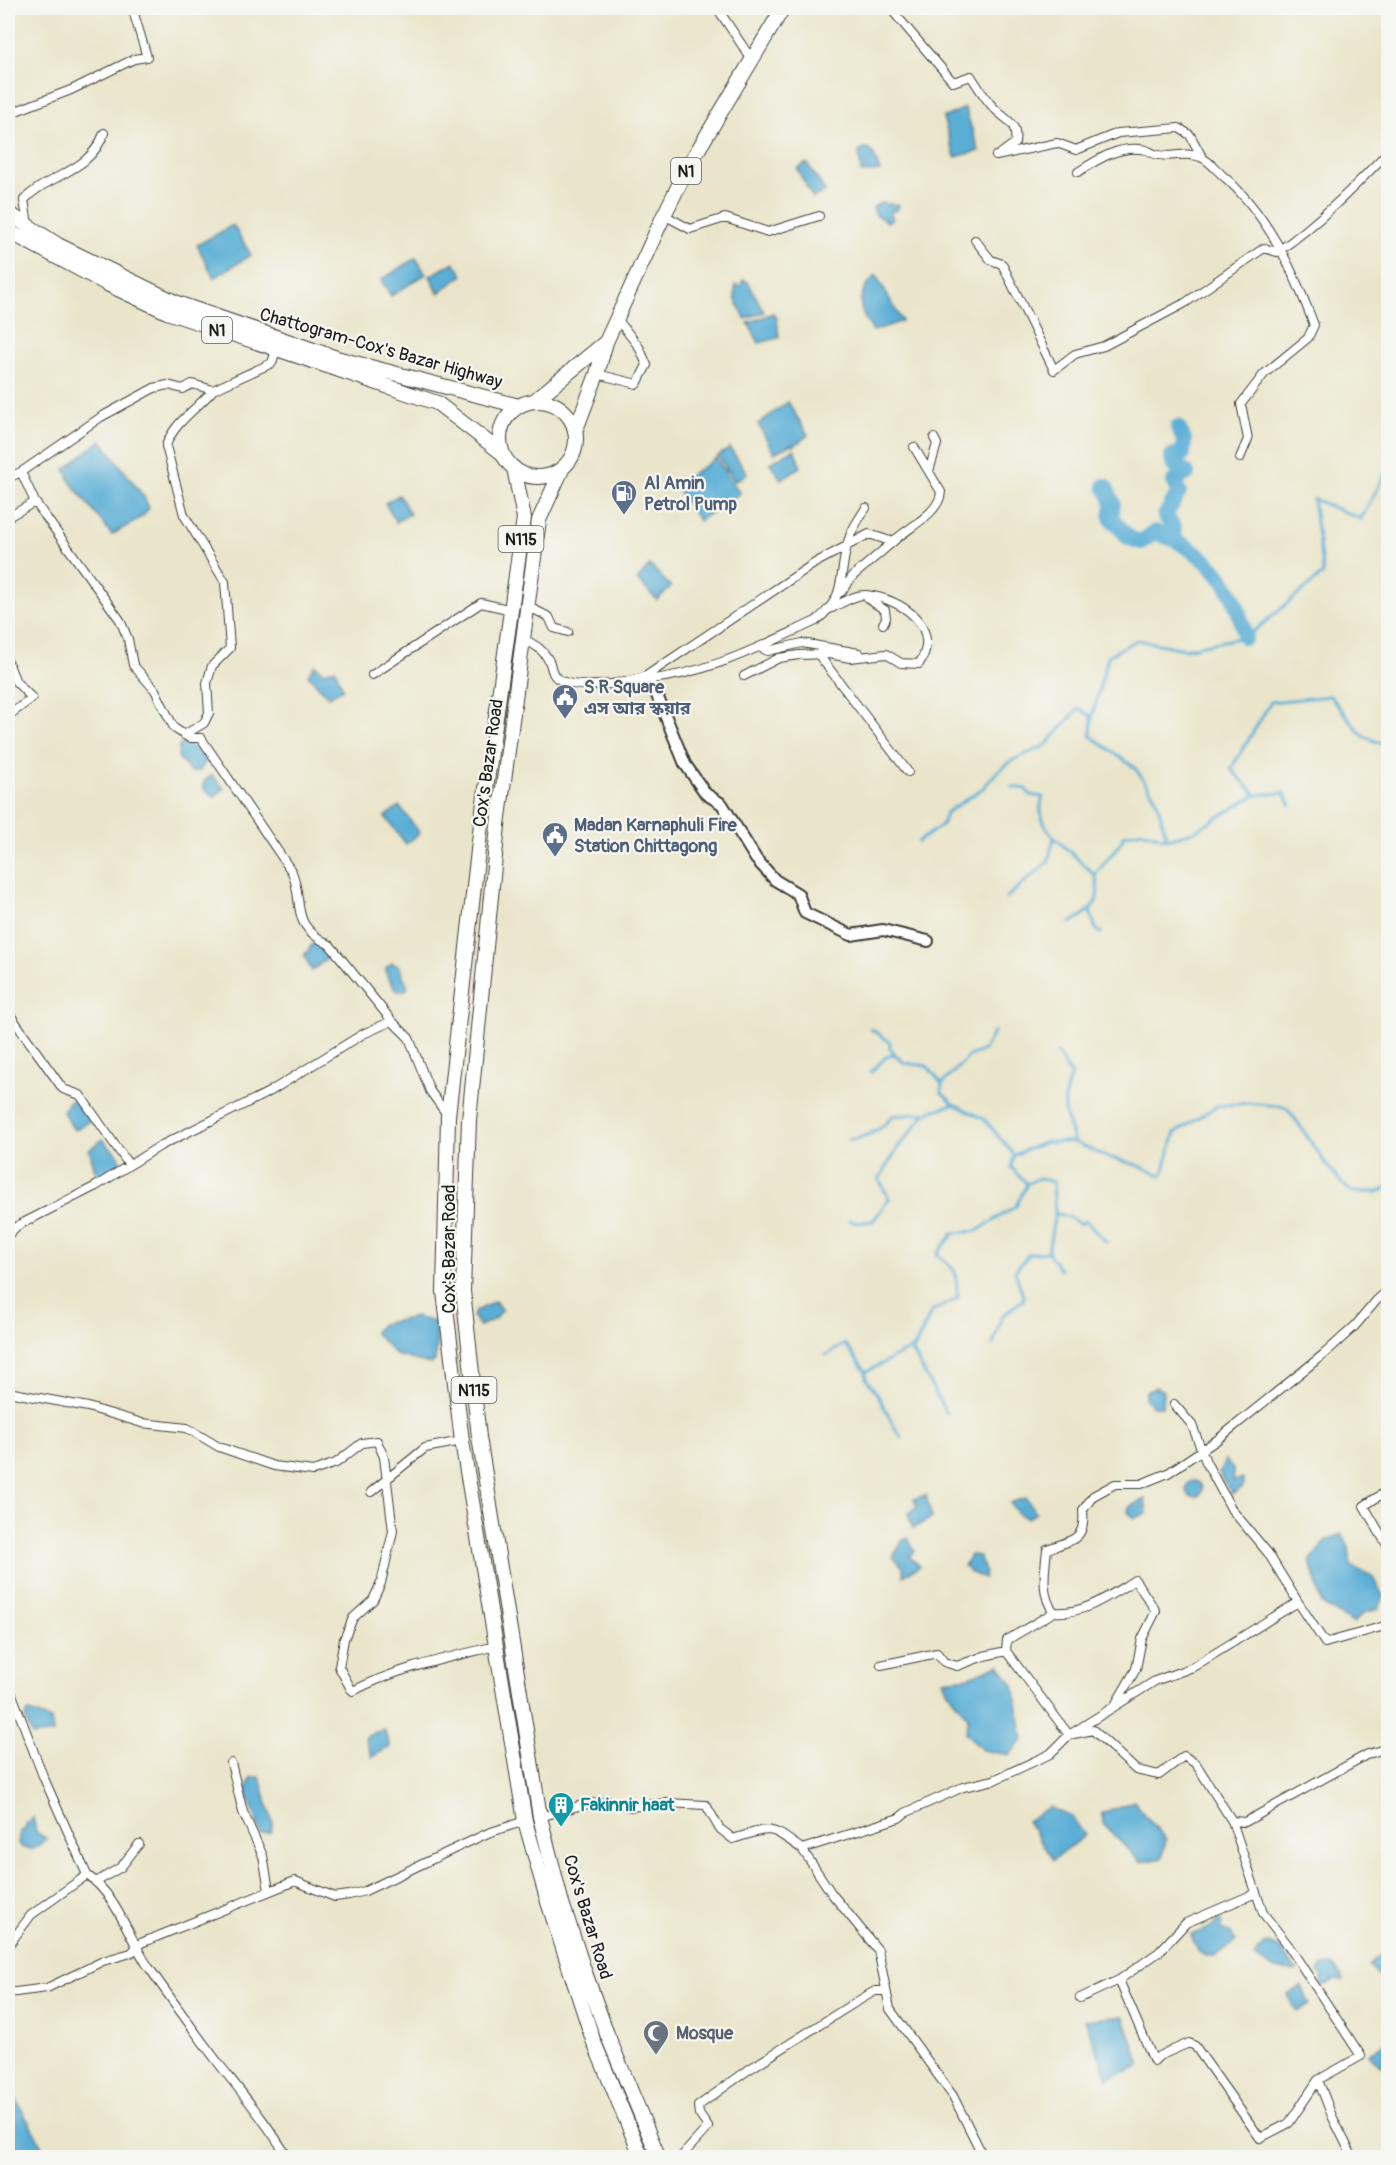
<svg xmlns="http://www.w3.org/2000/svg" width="1396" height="2165" font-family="Pangolin,'Noto Sans Bengali',sans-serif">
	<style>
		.water { fill: #5aaed6; stroke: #3b6579; stroke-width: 1.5 }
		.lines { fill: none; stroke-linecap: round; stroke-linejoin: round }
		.stream { stroke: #5aaed6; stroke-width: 3 }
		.river { stroke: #5aaed6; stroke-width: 16 }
		.minor-casing { stroke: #3b3a36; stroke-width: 10 }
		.tertiary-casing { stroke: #3b3a36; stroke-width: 14 }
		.trunk-casing { stroke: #3b3a36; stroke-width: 16 }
		.minor { stroke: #fff; stroke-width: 8 }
		.tertiary { stroke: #fff; stroke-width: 10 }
		.trunk { stroke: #fff; stroke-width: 14 }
		.labels { text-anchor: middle; stroke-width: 4.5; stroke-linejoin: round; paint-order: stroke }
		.shield { fill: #f6f6f2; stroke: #5d5d5c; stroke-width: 1.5 }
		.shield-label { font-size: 16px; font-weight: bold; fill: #1c1c1c }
		.street-label { font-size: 18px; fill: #1c1c1c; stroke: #f6f6f2 }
		.service-label { font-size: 18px; font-weight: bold; fill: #4e5e75; stroke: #f6f6f2; text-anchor: start }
		.culture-label { font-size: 18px; font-weight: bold; fill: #0d838f; stroke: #f6f6f2; text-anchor: start }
		.worship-label { font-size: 18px; font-weight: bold; fill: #5b616d; stroke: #f6f6f2; text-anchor: start }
	</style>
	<rect width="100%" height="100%" fill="#f6f6f2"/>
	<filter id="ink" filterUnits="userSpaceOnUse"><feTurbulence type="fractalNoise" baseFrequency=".0167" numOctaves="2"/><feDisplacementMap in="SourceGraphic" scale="12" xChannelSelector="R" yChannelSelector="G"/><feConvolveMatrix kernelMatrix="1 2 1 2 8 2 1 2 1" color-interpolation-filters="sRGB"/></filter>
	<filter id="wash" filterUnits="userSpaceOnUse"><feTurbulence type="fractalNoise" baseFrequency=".008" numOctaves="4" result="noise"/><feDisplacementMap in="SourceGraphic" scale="24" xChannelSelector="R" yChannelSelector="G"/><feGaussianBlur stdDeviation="1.35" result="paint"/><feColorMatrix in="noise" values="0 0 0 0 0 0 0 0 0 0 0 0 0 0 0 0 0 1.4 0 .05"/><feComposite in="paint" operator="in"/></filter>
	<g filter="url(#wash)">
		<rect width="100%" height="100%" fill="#eae5ca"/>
		<!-- water -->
		<path class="water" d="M965,108L979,151L955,157L943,118Z
			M866,148L873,153L880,171L861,173L859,152Z
			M807,163L825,191L813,198L797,169Z
			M881,203L898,205L897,210L890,212L893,219L887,222L876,215L873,207Z
			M233,225L251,255L214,278L197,245Z
			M416,258L426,274L391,296L381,280Z
			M454,262L463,275L438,293L430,276Z
			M876,275L902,321L873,331C856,308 856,295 876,275Z
			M743,280L748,282L764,312L745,319L735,298V285L741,286Z
			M773,313L777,319L779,338L759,343L748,323Z
			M788,402L808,435L794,446L792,444L774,453L758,424Z
			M101,440L144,497L149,508L143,516L112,535L71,483L65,469Z
			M730,448L747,473L735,481L718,456Z
			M794,449L801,467L781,479L770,463Z
			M716,458L740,493L699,521L675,486Z
			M399,495L410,514L396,522L385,503Z
			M650,565L671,587L657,600L637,580Z
			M315,665L324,672L335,669L343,689L329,697L308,675Z
			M186,742L207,759L200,771L190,772L178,757L179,746Z
			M212,775L224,789L214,797L203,788L204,782Z
			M399,806L420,833L406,844L385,817Z
			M314,942L330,955L312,971L304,956Z
			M392,963L398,965L408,986L405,991H397L387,976L386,968Z
			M78,1098L91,1121L74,1130L63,1112L69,1102Z
			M102,1139L118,1155L122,1166L100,1179C92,1170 94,1161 89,1150Z
			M495,1301L502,1311L495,1319L480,1326L473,1317L475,1312Z
			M415,1317L435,1322L437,1345L435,1361L430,1364L396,1355L374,1332L382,1324Z
			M1156,1387L1163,1391L1162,1406H1153L1145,1399L1146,1391Z
			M1225,1460L1233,1469V1481L1243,1478V1487L1232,1494L1219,1474Z
			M1186 1489a8 8 0 1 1 16 0a8 8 0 1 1-16 0Z
			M926,1495L932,1518L913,1528L908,1514L917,1507L914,1499Z
			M1026,1498L1036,1513L1028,1518L1018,1514L1010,1503Z
			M1145,1499L1147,1514L1134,1518L1128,1512L1129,1507Z
			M1342,1534L1349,1548L1351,1566L1372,1576L1383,1596L1378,1609L1363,1613L1353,1623L1322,1604L1310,1561L1327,1540Z
			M908,1538L915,1551L909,1556L920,1566L903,1576V1567L893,1557L903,1540Z
			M970,1555L979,1556L985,1571L984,1578L969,1572L964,1566Z
			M999,1665L1014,1685L1023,1740L1009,1755L982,1750L966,1733L968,1717L948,1692L943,1680L970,1677Z
			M29,1712L51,1720L53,1733L32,1736L25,1717Z
			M384,1729L390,1747L372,1757L365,1737Z
			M252,1777H260L273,1824L271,1832L261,1834L246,1789Z
			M1134,1801L1166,1840L1162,1858L1140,1862L1103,1824L1102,1813Z
			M1049,1807L1072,1817L1085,1835L1053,1860L1027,1821Z
			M33,1817L36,1832L47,1839L33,1849L23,1848L18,1844L20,1831L25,1830V1824Z
			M1219,1919L1223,1923L1221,1930L1230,1933L1236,1941L1216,1956H1205L1198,1951L1191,1935L1214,1926Z
			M1266,1943L1281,1949L1297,1971L1275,1970L1254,1956Z
			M1388,1948V1980L1386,1983L1369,1965Z
			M1332,1965L1341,1974L1344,1981L1334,1980L1324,1986L1321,1985L1323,1977L1318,1973L1322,1966Z
			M1302,1986L1310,2005L1297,2012L1287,1995Z
			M1123,2016L1141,2065L1108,2079L1085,2020Z
			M1388,2041V2060L1380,2066L1369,2054Z
			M12,2092L48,2157H8V2095Z"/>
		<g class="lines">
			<!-- stream -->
			<path class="stream" d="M1012,787L1026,789L1030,795L1043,797C1037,811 1044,827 1054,837
				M1256,795L1284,793L1291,805
				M1167,839L1156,798L1135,768L1091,736L1092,717L1108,656L1137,640L1185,649L1248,636L1323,574L1313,499L1361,519L1388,469
				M918,842L942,825L946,813L983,788L997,772L1013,760L1045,746L1079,708L1092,717
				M1006,898L1048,862L1054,837L1095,875L1121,842L1124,835L1142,831L1167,839L1193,832L1256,795L1231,769L1271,702L1330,696L1363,736L1388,746
				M1090,911L1096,929L1101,933
				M1071,923C1093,909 1103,903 1095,875
				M871,1029L890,1042V1049L895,1054
				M994,1031L984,1050L969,1056L942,1084V1093L954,1104L984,1119L1014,1155L1046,1142H1074L1104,1156L1137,1165L1162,1176L1175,1133L1217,1106L1248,1103L1286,1107C1310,1136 1323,1168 1352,1192H1379L1388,1187
				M1057,1053L1071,1075C1060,1102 1065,1116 1074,1142
				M871,1072L886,1057L895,1054L904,1063L927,1066L942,1084
				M850,1140C869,1136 880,1131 893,1116L926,1113L954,1104
				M1014,1155L1011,1167L1027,1184L1039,1178L1053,1182L1055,1213L1048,1252L1060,1270
				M1055,1213L1071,1218L1079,1224L1086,1221L1106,1242
				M849,1220L857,1223L873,1221L889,1199L879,1179L897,1149L926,1113
				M993,1344L1002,1316L1024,1299L1015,1271L1029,1254L1048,1252
				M913,1352L946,1413
				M912,1353L932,1311L958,1298L955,1271L937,1254L954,1233L977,1231L1016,1206L1027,1184
				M826,1355L845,1344L866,1372L916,1346
				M866,1372V1379C883,1397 887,1419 902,1438"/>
			<!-- river -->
			<path class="river" d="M1178,427L1184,440L1183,454L1172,456L1173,464L1187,473L1174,481L1179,492L1165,516L1174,527L1173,539C1217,562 1236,589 1245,637
				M1105,486L1113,503L1111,518L1129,538L1141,542L1155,532L1173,539"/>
		</g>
	</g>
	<g filter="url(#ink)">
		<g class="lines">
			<!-- minor casing -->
			<g class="minor-casing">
				<path id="minor" d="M717,8L752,60
					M890,8L953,82L971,76C978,87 985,99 994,108C1006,121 1018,121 1015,143L1000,154
					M8,114L71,90L134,59L147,57L134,14L138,8
					M996,156L1057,143L1076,150L1118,133L1179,128L1190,135L1202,157
					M1078,172C1098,159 1121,144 1146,150C1150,151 1154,155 1159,155C1172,158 1186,151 1200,157C1207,159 1215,168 1221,174C1267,213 1293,269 1314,325L1308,338L1264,374L1241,404L1248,439L1240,458
					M664,215L690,229L725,218L768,232L819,216
					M28,225L24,200C48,174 90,173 104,133
					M975,240L991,260L1002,264L1054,370L1075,354L1104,346L1185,303L1264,248L1277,252C1319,223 1353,188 1388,152
					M597,374L637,384L647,365L639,347L618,320
					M213,390L272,363L276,350
					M929,471L937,444L934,438
					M21,472L101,417L154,388L168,385L183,389L192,384L213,390C198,408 173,423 166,446L184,515L225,582L230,648L212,666L207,683L209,713L204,723L184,735
					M8,478L21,472L35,502L120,620L128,639L133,665L155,690L174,728L189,738H201L292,872C305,905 288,924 330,945L392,1021L409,1038L430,1091L448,1116
					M8,517L35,502
					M841,592L853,576L895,540
					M868,599L885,610L886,618L883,624
					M527,606L549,617L554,628L568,632
					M523,639C536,645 544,650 550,663C551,667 552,673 555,676C569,692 628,684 646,676L815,563L869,534L890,541L896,539C910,527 940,512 941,492L914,447
					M759,647L768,651L802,643L859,653
					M818,654L908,772
					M8,662L16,682L32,698L8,716
					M372,675L481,603L512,610
					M744,676L779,658L799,655L829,654L850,658L886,654L901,663L919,664C943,627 901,598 866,595C855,594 842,603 832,608
					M644,680C708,674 759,647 816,621C847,596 838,580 847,546C850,532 858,520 866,508
					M561,699L568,684
					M8,1012L63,1089L80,1095L129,1165
					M8,1235L17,1226L96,1186L160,1146L269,1092L363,1034L392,1021
					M8,1392L88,1407L142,1423L187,1428L219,1447L274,1466L313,1471L336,1463L362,1443L377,1441L384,1457L393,1531L381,1583L373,1600L353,1618L344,1639L339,1667L351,1689L353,1691C397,1668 447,1658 496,1646
					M1174,1404L1192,1425L1206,1462L1232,1510L1268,1553L1298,1602
					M1388,1490L1364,1506L1388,1547
					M371,1492L425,1448L462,1441
					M1006,1651L1007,1640L1054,1612
					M881,1665L937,1653L944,1662L957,1666L984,1656L1006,1651L1069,1735L1155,1681L1193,1667L1298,1602L1325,1643L1388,1625
					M8,1684L43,1776L87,1875C118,1896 129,1940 150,1969C174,2003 198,2037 223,2069C246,2098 269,2126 288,2158
					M1115,1705L1136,1669L1142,1639L1156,1611L1135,1580C1110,1595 1084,1615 1054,1612C1040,1595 1045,1570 1047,1549C1073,1540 1086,1540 1083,1510L1093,1496L1115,1484H1141L1168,1473L1217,1440L1324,1354L1355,1326L1376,1301L1388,1290
					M231,1763L243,1812L263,1856L269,1890
					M540,1817L582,1805L609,1801L630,1807L666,1803L706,1805L719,1828L733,1839C774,1826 769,1826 802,1849L899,1818L905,1813L963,1787L994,1780L1050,1754L1069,1735L1093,1730L1136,1770L1159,1775L1184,1756L1196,1764L1232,1821L1245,1822L1368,1754L1388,1748
					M1232,1821L1263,1913L1288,1945L1361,2056L1318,2080L1332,2116L1353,2158
					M802,1849L832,1894L878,1950L890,2009L953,2096L984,2158
					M96,1882L121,1867L139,1844
					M1256,1893L1186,1923L1159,1952L1119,1980L1154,2061L1159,2056L1189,2043L1195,2046L1260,2138L1289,2123L1318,2080
					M8,1946L31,1915L87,1875
					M8,1993L47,1988L103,1961L131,1953L141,1943L295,1881L335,1897L349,1895L365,1891L488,1833L525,1821
					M1080,1998L1119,1980
					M680,2158L708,2127L699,2114L698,2106L748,2070L851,2005L875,1991H886"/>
			</g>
			<!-- tertiary casing -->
			<g class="tertiary-casing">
				<path id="tertiary" d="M636,681L648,683L654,688L685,764L706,794L722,804L756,859L775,880L798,894L805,913L851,935L883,930L928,941"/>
			</g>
			<!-- trunk casing -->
			<g class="trunk-casing">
				<path id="trunk" d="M8,213L58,245L177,303L340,359L519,406
					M8,231L107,284L167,312L437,403L502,453
					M534,401L606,342
					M500 439a38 38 0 1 1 76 0a38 38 0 1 1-76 0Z
					M575,432L597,374L606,342L664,215L689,165L783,8
					M563,467L539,520L498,825L469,1120L463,1291L479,1437L540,1817L561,1900L583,1967L607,2034L659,2158
					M514,468L524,518L481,824L448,1116L444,1292L462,1441L525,1821L548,1902L593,2040L642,2158"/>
			</g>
			<!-- minor -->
			<use href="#minor" class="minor"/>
			<!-- tertiary -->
			<use href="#tertiary" class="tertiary"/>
			<!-- trunk -->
			<use href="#trunk" class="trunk"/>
		</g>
	</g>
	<!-- icons -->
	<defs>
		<g id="fuel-pin" transform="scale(1.35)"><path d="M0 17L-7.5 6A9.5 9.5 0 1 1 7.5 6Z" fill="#5c6f8a" stroke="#f6f6f2"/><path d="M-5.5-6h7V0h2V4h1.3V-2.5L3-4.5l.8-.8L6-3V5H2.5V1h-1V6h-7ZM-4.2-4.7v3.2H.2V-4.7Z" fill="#fff"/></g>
		<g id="civic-pin" transform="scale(1.35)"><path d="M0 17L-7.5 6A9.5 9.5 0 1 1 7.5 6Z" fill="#5c6f8a" stroke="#f6f6f2"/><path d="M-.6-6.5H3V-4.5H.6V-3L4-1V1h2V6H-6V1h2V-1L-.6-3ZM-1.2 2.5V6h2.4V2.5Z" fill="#fff"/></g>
		<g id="building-pin" transform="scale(1.35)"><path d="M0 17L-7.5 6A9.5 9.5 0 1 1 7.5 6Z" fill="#0f9aa8" stroke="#f6f6f2"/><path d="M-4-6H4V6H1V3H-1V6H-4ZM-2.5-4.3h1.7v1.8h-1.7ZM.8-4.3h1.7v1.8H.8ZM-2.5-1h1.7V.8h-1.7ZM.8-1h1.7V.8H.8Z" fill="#fff"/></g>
		<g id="mosque-pin" transform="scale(1.35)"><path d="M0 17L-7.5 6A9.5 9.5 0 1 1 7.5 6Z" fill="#6b7280" stroke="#f6f6f2"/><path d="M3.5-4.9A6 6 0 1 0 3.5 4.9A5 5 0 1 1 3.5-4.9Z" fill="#fff"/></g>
	</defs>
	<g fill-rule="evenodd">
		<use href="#fuel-pin" x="624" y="493"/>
		<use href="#civic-pin" x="565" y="697"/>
		<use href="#civic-pin" x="555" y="835"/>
		<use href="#building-pin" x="561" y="1805"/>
		<use href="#mosque-pin" x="656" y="2033"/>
	</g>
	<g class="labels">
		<!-- shield labels -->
		<g class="shield">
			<rect x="671" y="158" width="30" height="26" rx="4.5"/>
			<rect x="202" y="317" width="30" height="26" rx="4.5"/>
			<rect x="498.5" y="526" width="45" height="26" rx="4.5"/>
			<rect x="451.5" y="1377" width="45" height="26" rx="4.5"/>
		</g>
		<g class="shield-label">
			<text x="686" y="177">N1</text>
			<text x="217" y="336">N1</text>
			<text x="521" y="545">N115</text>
			<text x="474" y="1396">N115</text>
		</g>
		<!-- street labels -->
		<g class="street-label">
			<text transform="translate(381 348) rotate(16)" y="6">Chattogram-Cox's Bazar Highway</text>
			<text transform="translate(488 763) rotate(-82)" y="6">Cox's Bazar Road</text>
			<text transform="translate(449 1249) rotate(-90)" y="6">Cox's Bazar Road</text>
			<text transform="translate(588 1917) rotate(73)" y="6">Cox's Bazar Road</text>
		</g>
		<!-- service labels -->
		<g class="service-label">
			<text x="644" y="489">Al Amin<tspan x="644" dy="21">Petrol Pump</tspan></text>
			<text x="584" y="693">S R Square<tspan x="584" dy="21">এস আর স্কয়ার</tspan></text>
			<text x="574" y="831">Madan Karnaphuli Fire<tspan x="574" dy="21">Station Chittagong</tspan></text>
		</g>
		<!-- culture labels -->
		<g class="culture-label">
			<text x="580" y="1811">Fakinnir haat</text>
		</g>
		<!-- worship labels -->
		<g class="worship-label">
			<text x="676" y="2039">Mosque</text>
		</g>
	</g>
	<!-- margin -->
	<rect width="1396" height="2165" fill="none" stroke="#f6f6f2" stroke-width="30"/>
</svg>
